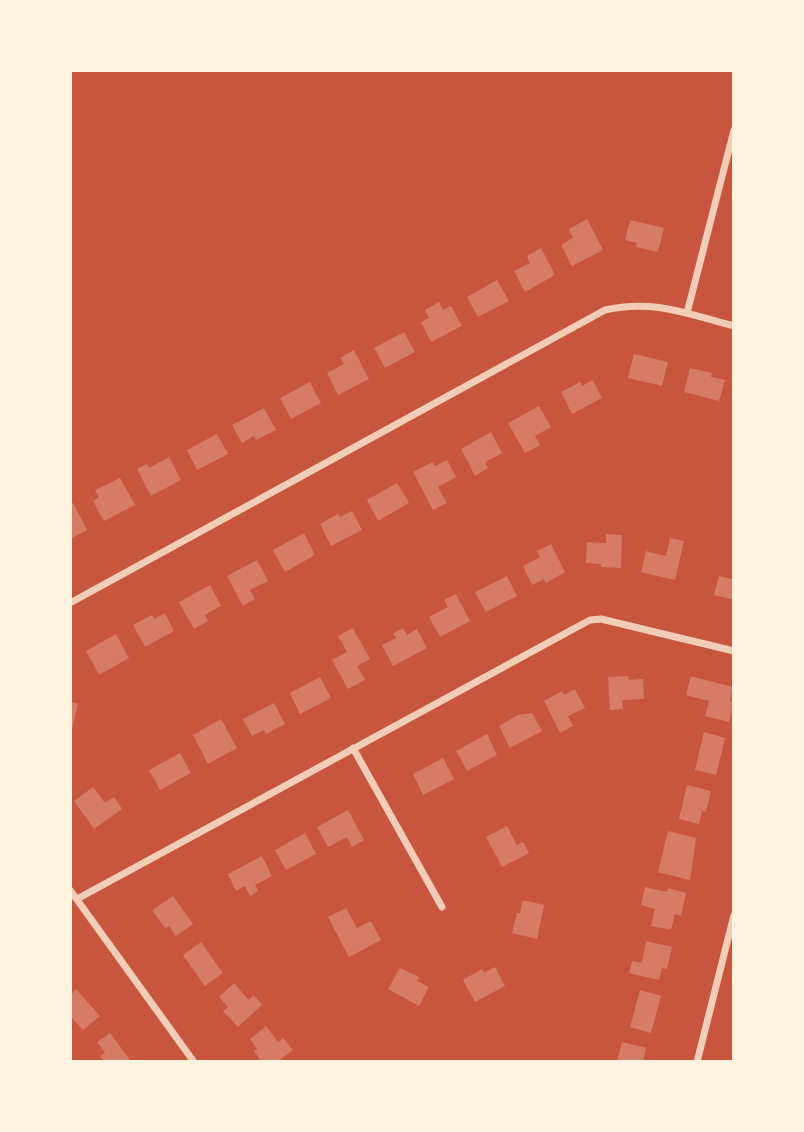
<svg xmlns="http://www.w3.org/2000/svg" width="804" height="1132" font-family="'Fira Sans',sans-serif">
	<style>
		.building { fill: #d67c66 }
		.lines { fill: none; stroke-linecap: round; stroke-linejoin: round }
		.minor { stroke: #f1ccb7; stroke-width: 7 }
	</style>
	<rect width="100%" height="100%" fill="#c8553d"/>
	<!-- building -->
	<path class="building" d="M587,219L603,250L572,266L561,245L573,238L569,229Z
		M630,220L664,228L658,252L636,247L637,243L625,240Z
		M541,248L555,275L525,292L514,271L530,263L527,256Z
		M497,280L509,301L478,317L467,297Z
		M439,302L443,310L451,306L462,326L431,342L421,322L429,318L425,310Z
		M404,332L415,352L385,368L374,348Z
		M354,350L369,379L338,395L327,373L344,364L340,358Z
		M634,354L668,362L662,386L628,378Z
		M690,368L712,373L711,377L725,380L719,401L684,392Z
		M593,380L602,398L572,414L561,392L580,382L582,386Z
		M310,382L321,403L291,419L280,398Z
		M539,406L551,427L535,436L540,445L525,453L508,423Z
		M264,408L276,430L256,440L254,436L242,443L232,425Z
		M491,432L502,453L485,462L488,468L475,476L461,449Z
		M217,434L228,454L197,470L187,450Z
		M169,457L181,480L151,496L137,469L147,464L149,468Z
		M447,460L456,477L438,487L447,503L433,510L413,472L433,462L435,466Z
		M120,478L135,505L104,521L93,501L99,497L95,490Z
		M397,483L409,503L378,521L367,500Z
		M73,503L87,530L70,539V504Z
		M352,511L362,530L331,546L320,524L338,514L340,517Z
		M304,533L315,555L285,572L273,550Z
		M606,534L622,535L621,568L601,567V564L586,563L587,542L606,543Z
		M670,538L684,541L675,580L641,572L646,551L666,556Z
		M551,544L565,572L546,583L544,579L532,585L523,566L540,557L537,551Z
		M257,560L268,581L250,590L255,599L243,606L227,576Z
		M507,576L517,596L486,612L475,592Z
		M719,576L734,580V600L714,595Z
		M210,585L221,606L205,615L208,621L194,629L179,602Z
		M456,594L470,621L440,637L429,617L448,607L444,600Z
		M165,613L174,631L145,647L133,625L152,615L154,619Z
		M353,628L370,659L357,666L365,680L348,689L332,660L347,652L338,636Z
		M403,628L407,635L417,629L427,648L393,666L382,645L396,638L393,633Z
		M116,634L129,658L99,675L86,651Z
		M628,676L629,680L643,679L644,699L622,700L623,709L610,710L608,677Z
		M691,676L733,687L730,700L734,703L729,722L705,716L709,701L686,695Z
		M320,677L331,698L300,714L290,693Z
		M575,689L585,708L568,716L573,726L560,733L544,701L562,691L564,695Z
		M70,702L78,704L71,733H70Z
		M274,703L285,724L266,734L264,730L252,736L243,719Z
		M532,713L542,731L510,748L499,726L518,715Z
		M221,719L237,748L208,764L193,735Z
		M704,732L725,738L716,775L695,770Z
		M487,734L497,755L467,771L456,751Z
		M180,753L191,773L160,790L149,770Z
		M443,758L454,779L423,795L413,774Z
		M687,785L711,791L706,812L702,811L699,824L679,819Z
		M93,787L105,803L114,797L122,809L94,829L74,801Z
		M348,810L364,840L352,847L347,837L328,847L317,827Z
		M507,826L517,845L523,842L529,853L502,867L486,837Z
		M668,831L696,838L690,880L658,872Z
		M305,833L316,854L286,870L275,850Z
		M262,856L272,876L255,885L258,891L250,896L245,886L236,891L228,874Z
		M645,887L667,892L668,888L686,893L681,916L675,914L671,930L651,926L655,909L641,905Z
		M173,896L193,924L176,936L169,926L165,928L152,910Z
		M523,900L544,905L537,939L512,933L517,913H520Z
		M346,908L357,928L371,921L381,940L349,957L328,917Z
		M646,941L672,947L667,969L662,968L659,980L629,973L632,961L642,963Z
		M201,942L223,973L205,986L183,955Z
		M495,967L505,986L475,1002L463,980L482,969L484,973Z
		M400,968L419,977L417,981L429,987L419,1006L388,989Z
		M234,983L249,1000L254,995L262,1005L238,1027L223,1011L228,1007L219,997Z
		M76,989L100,1016L83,1030L70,1016V995Z
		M640,990L661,996L651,1033L630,1027Z
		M266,1026L278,1042L283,1038L293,1050L277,1062H262L254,1051L257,1049L250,1039Z
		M110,1033L130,1060L128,1062H104L100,1056L105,1053L97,1042Z
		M622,1042L646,1048L643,1062H617Z"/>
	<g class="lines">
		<!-- minor -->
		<path class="minor" d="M687,313L734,130
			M70,603L605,310C654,299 687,314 734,326
			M353,748L442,907
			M70,890L194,1062
			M77,899L590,620L601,619L734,651
			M697,1062L734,915"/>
	</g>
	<!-- border -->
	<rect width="804" height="1132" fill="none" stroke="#fff3e0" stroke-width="144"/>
</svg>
